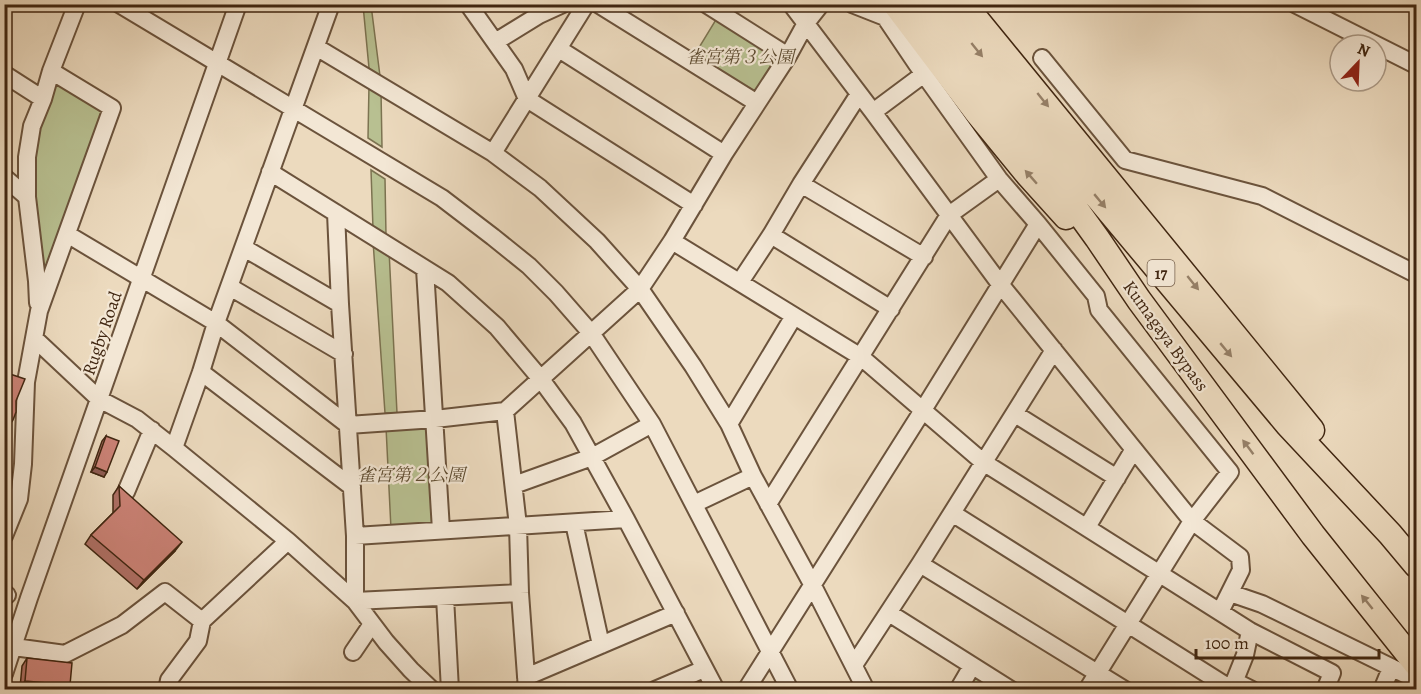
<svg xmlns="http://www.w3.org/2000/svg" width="1421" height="694" font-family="Alegreya,'Noto Serif JP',serif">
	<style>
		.green { fill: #b8c091; stroke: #7c7351; stroke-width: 1.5 }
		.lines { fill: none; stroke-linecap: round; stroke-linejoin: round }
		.minor-casing { stroke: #6b533c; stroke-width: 20 }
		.highway-casing { stroke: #402611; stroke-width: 27 }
		.minor { stroke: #f3e7d5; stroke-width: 16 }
		.highway { stroke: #ecdabe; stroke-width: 24 }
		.wall { fill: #af7065; stroke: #402611; stroke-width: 1.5 }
		.shaded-wall { fill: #8e5b53; stroke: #402611; stroke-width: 1.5 }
		.building { fill: #cb8276; stroke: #402611; stroke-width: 1.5 }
		.oneway { fill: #968068 }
		.labels { text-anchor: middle; stroke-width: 4.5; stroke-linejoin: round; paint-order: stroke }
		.shield { fill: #f3e7d5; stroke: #76604c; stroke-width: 1.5 }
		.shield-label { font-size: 16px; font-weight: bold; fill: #402611 }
		.park-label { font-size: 18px; font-style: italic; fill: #5e4c31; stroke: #f3e7d5 }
		.street-label { font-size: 18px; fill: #402611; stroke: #f3e7d5 }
	</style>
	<rect width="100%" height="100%" fill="#ecdabe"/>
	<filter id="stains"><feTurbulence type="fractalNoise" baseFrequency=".00333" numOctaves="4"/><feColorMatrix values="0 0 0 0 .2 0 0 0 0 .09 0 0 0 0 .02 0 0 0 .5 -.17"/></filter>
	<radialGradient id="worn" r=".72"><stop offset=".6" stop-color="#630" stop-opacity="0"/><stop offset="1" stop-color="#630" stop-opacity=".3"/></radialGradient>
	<!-- green -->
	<path class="green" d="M363,5H371L380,76L369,68Z
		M720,13L784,54L755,98L692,59Z
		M54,80L105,111L42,287C38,246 32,203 33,162C34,134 45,106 54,80Z
		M369,85L381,91L382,147L368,138Z
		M371,170L385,179L386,235L373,229Z
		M373,241L389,250L397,413H385Z
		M431,424L436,524L391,529L386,427Z
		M975,672L1002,690H964Z"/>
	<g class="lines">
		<!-- minor casing -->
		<g class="minor-casing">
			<path id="minor" d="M119,4L442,198L493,237L529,266L556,293L591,333L652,424L790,690
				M468,4L514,69L527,99L694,205
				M598,4L757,103
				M706,4L788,56
				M791,4L873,112L1000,284L1192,521L1240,557L1241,570L1220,612L1250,631L1332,673L1325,690
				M852,4L885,17L916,63L999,179L1038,224L1096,296L1099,310L1230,472L1192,521L1087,690
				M1295,4L1416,65
				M495,42L539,15L563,4
				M316,47L493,153L540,188L597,241L640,289L693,366L729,424L753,476
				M559,49L724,154
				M1042,58L1125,160L1262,196L1416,274
				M4,74L43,99
				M873,112L924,74
				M493,153L586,4
				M270,172L448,283L497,327L540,378L573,423L626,519L716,690
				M4,177L27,197
				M801,184L924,257
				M336,213L340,304L355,536V601
				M67,234L216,323L348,425L435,419L505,411L640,289L672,241L724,154L788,56L806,23L821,4
				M771,235L891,309
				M672,241L861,357L983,462L1220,612
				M244,248L340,304
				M425,269L441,530
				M740,282L771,235L801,184L859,94
				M230,287L344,354
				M38,303L37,281L27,197V157L32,126L43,99L51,71L77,4
				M34,338L99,399L137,419L174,448L288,541L355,601L386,642L411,670L432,690
				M201,372L352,487
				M505,411L518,526L520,593L527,690
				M1015,414L1117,478
				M729,424L794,316
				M174,448L201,372L216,323L331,4
				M514,485L592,457L652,424
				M126,492L152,430
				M694,504L753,476L812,584L866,690
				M768,504L949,215L999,179
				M952,513L1231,689
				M574,523L601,645
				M1087,527L1134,449
				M4,536L19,499L23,464L26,382L39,311L112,108L51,71
				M355,536L626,519
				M920,564L1125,690
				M4,593L7,595
				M1230,593L1262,604L1411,677L1416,683
				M445,597L450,690
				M355,601L520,593
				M889,613L1011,690
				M202,621L288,541
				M14,647L65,654L122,625L165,592L202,621L198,641L169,680L167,690
				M353,652L372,624
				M854,665L920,564L1054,350
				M4,674L29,598L238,4
				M526,677L676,613
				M1234,681L1252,690
				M655,690L704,669
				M746,690L923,410L1038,224
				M958,690L972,666
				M1231,690L1245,655L1250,631
				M1382,690L1391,668"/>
		</g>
		<!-- highway casing -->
		<g class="highway-casing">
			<path id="highway" d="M895,4L978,114L1028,175L1066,217
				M920,4L1027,141L1097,238L1139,300L1313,535L1416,664
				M940,4L1077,173L1288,425L1390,534L1416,565
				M964,4L1312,430"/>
		</g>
		<!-- minor -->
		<use href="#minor" class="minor"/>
		<!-- highway -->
		<use href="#highway" class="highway"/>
	</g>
	<!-- wall -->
	<path class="wall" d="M50,4H58L56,8Z
		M106,436L104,477L91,472L102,441Z
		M119,486L175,551L137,589L85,544L91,535L113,513V495Z
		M27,658L67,690H36L20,688L22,666Z"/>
	<!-- shaded-wall -->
	<path class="shaded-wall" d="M95,467L107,472L104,477L91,472Z
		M182,542L175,551L137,589L144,580Z
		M25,681L70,685L67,690H36L20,688Z"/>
	<!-- building -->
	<path class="building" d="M4,372L25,379L16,401V412L13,420L7,429L4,437Z
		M106,436L119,441L107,472L95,467Z
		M119,486L182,542L144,580L91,535L120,506Z
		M4,595L11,599L4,610Z
		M27,658L72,663L70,685L25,681Z"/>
	<!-- one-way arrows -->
	<defs><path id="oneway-solid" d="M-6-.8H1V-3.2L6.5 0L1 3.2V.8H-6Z" transform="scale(1.5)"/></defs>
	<g class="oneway">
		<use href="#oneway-solid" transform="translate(977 50) rotate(51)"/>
		<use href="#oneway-solid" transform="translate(1043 100) rotate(51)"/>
		<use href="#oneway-solid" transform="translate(1031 177) rotate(-131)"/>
		<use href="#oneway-solid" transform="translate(1100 201) rotate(50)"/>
		<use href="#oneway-solid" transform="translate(1193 283) rotate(51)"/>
		<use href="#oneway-solid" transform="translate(1226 350) rotate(50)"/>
		<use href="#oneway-solid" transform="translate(1248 447) rotate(-127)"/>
		<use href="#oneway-solid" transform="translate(1367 602) rotate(-129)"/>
	</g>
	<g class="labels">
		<!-- shield labels -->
		<rect class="shield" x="1147.5" y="260" width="27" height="26" rx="4.5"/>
		<g class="shield-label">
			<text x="1161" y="279">17</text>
		</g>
		<!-- park labels -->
		<g class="park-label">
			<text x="740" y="63">雀宮第３公園</text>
			<text x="411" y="481">雀宮第２公園</text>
		</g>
		<!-- street labels -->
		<g class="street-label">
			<text transform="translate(102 333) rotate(-71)" y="6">Rugby Road</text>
			<text transform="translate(1166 336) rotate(54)" y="6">Kumagaya Bypass</text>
		</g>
	</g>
	<!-- margin -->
	<rect width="1421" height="694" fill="none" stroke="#ecdabe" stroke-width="24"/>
	<rect x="6" y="6" width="1409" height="682" fill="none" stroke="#402611" stroke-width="3"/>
	<rect x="12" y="12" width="1397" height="670" fill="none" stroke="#402611" stroke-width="1.5"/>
	<!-- north arrow -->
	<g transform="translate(1358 63) rotate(23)"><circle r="28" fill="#f3e7d5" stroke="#ab9a87" stroke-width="1.5"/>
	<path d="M0-4.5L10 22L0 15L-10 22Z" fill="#8f2418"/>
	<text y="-9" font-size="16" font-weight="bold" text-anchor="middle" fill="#402611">N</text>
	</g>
	<!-- scale -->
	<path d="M1196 649v9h183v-9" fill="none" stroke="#402611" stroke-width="3"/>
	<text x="1205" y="649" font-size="18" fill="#402611" stroke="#f3e7d5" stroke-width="4.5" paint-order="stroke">100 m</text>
	<rect width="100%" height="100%" filter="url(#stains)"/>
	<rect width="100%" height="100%" fill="url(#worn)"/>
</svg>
